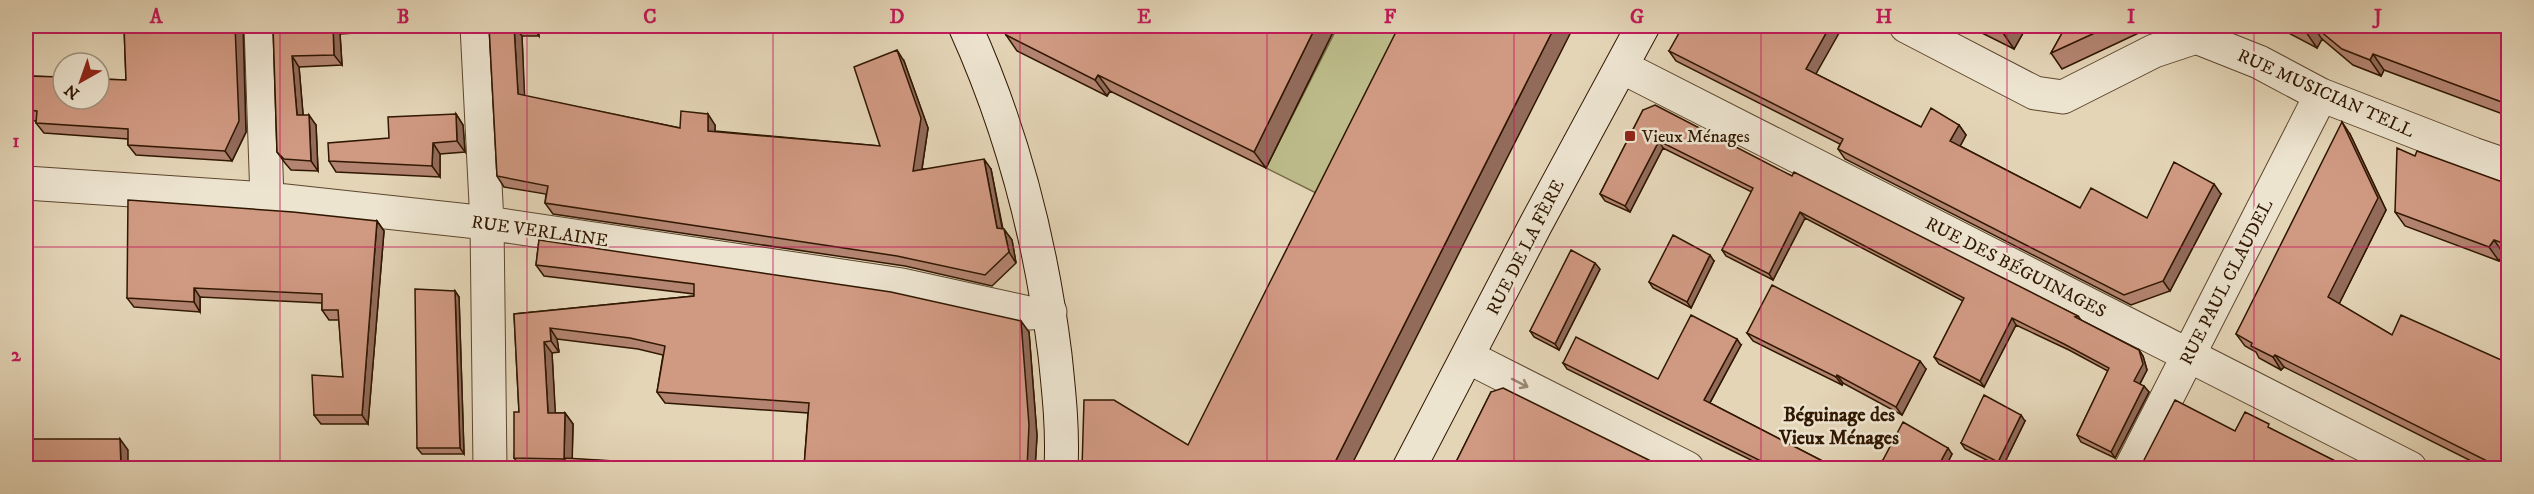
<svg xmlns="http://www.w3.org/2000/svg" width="2534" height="494" font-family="'IM FELL DW Pica',serif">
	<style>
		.pitch { fill: #bcbb89; stroke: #766944; stroke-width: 1.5 }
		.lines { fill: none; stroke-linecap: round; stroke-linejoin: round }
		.minor-casing { stroke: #5d462e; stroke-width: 35 }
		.secondary-casing { stroke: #301700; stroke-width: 35 }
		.minor { stroke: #ede4d0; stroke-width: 33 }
		.secondary { stroke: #ede4d0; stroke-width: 33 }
		.wall { fill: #b38470; stroke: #301700; stroke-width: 1.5; fill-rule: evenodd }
		.shaded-wall { fill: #926b5b; stroke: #301700; stroke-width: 1.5 }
		.building { fill: #d09982; stroke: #301700; stroke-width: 1.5 }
		.oneway { stroke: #988872 }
		.grid { fill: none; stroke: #c2185b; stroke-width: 1.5; stroke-opacity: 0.55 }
		.poi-dot { fill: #8f2418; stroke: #ede4d0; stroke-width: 2 }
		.labels { text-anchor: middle; stroke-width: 5; stroke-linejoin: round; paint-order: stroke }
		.street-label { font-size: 18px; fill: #301700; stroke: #ede4d0 }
		.poi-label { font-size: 18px; fill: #301700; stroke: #ede4d0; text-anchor: start }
		.neighbourhood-label { font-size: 20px; font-weight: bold; fill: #301700; stroke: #ede4d0 }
		.neatline { fill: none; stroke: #c2185b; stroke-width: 2 }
		.grid-label { font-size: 20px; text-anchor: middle; font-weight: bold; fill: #c2185b }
	</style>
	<rect width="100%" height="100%" fill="#e4d5b7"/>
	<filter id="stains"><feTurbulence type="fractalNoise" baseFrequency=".00333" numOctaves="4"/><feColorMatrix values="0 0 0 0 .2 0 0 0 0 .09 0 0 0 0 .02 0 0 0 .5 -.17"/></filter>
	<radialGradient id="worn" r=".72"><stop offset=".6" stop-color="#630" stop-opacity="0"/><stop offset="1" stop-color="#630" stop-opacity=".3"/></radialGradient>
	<!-- pitch -->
	<path class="pitch" d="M1338,26H1408L1324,197L1266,168Z"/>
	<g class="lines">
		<!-- minor casing -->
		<g class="minor-casing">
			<path id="minor" d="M261,26L267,199
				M477,26L487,223L490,468
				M1906,26L2035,93L2063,97L2154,51L2196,37
				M2180,26L2196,37L2259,62L2321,95L2473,154L2508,166
				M1622,67L2410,468
				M26,183L267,199L487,223L902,285L1029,313L1050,312
				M1468,357L1687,468
				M2131,468L2321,95"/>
		</g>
		<!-- secondary casing -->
		<g class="secondary-casing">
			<path id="secondary" d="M965,26C1012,130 1041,241 1055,355C1059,393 1063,430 1061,468
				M1409,468L1536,224L1643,26"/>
		</g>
		<!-- minor -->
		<use href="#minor" class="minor"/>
		<!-- secondary -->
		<use href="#secondary" class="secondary"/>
	</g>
	<!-- wall -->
	<path class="wall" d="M124,26H243L246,132L232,161L136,155L128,145V139L44,133L36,123V121L26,120V59L30,65L29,76L126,80Z
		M273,26H459L340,34L342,65L299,67L303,115L316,125L318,171L291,170L285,163L277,152Z
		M489,26H538L539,36H522L524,96L680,128L715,125V131L880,146L904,61L928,128L922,169H991L1003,229L1012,240L1016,263L992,286L905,266L553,214L545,203L546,194L504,187L497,176Z
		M1336,26L1266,168L1110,91L1107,96L1017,51L1006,35Z
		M1968,26H2027L2014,49Z
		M2066,26H2144L2145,30L2062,69L2051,53Z
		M2280,26H2500L2508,29V116L2384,70L2381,76L2353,65L2322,39L2317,48L2283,30Z
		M1669,51L1816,74L1921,127L1959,125L1966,135L1960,146L2080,208L2147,218L2221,194L2170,291L2131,305L1845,159L1838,149L1840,144L1676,61Z
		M1643,110L1792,176L2078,316L2082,321L2139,350L2143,356L2147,370L2140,384L2149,392L2115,458L2081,442L2077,435L2108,371L2069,350L2016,325L1984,387L1939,364L1934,357L1963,301L1805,218L1773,280L1726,256L1722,250L1752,192L1663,148L1630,212L1605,201L1600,194Z
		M456,114L463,125L465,152L440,154V177L336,172L329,161Z
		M2350,134L2386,210L2339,304L2392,335L2508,468H2485L2284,367L2281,370L2259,358L2256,352L2245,346L2236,334Z
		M2415,156L2508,184V256L2504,254L2499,261L2405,226L2395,212Z
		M377,221L384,231L368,424H321L314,415L343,377L339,320H329L322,310V303L200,297V312L134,307L127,298Z
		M539,240L1029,332L1037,436L1035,468H522L514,458L519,412L514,314L694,296V294L544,276L536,265ZM557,339L638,349L663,355L657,392L665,403L808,413L804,467L665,466L664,464L572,459L573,424L565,413H555L552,353L559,352Z
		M1714,261L1691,308L1653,288L1649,282Z
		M1600,269L1559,350L1534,337L1530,331Z
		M455,291L459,297L464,454H422L417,448Z
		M1747,333L1926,369L1902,415L1843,383L1842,385L1753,341Z
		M1741,345L1710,403L1836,468H1767L1567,369L1563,363L1658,379Z
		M1491,392L1665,468H1453Z
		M2025,421L2002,468L1965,449L1961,443Z
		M2274,431L2349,468H2143L2144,467L2142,464Z
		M1952,454L1945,468H1893L1888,466L1883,460Z"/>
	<!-- shaded-wall -->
	<path class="shaded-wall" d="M235,26H243L246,132L232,161L225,151Z
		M333,26H335L340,34L342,65L334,55Z
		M514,26L522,36L525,105L518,94Z
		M532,26H538L539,36Z
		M1316,26H1336L1266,168L1254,152Z
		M1555,26H1574L1350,468H1332Z
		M1830,26H1843L1813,79L1806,69Z
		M2007,26H2027L2014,49L2003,33Z
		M2310,26H2313L2322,39L2317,48L2306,32Z
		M897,50L904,61L928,128L920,181L913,171Z
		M2373,54L2384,70L2381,76L2370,60Z
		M292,56L299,67L304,125L297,115Z
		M26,59L30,65L28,86L26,82Z
		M1098,75L1110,91L1107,96L1095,80Z
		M456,114L463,125L465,152L457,141Z
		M708,114L715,125V141L708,131Z
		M309,115L316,125L318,171L311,161Z
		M2342,122L2350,134L2386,210L2336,310L2328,297Z
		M1959,125L1966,135L1957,152L1950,141Z
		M1659,141L1663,148L1630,212L1625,206Z
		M433,143L440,154V177L432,166Z
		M984,159L991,169L1004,238L997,228Z
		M2214,184L2221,194L2170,291L2163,281Z
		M1800,212L1805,218L1773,280L1769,274Z
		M377,221L384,231L368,424L362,415Z
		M1004,229L1012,240L1016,263L1009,252Z
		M2494,240L2504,254L2499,261L2489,247Z
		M1710,255L1714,261L1691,308L1687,302Z
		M1595,263L1600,269L1559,350L1555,344Z
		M194,288L200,297V312L194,302Z
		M455,291L459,297L464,454L460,448Z
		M2012,318L2016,325L1984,387L1980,381Z
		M1021,321L1029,332L1037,436L1035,468H1027Z
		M550,328L557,339L559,352L551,341Z
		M1737,339L1741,345L1708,406L1704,400Z
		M544,342L552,353L556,424L548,413Z
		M2139,350L2143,356L2147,370L2138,387L2134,381Z
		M2275,355L2284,367L2281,370L2273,357Z
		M1920,361L1926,369L1902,415L1896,407Z
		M1837,375L1843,383L1842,385L1836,377Z
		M2144,386L2149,392L2115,458L2111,452Z
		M565,413L573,424L572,468H571L564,459Z
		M2021,415L2025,421L2002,468L1998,462Z
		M120,439L128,450V468L121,467Z
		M1948,448L1952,454L1945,468H1937Z
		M1516,461L1521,468H1512Z
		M2194,462L2199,468H2191Z"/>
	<!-- building -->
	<path class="building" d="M124,26H235L239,121L225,151L128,145V129L36,123L37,111L26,110V76L63,77V99H99V79L126,80Z
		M273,26H333L334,55L292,56L297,115H309L311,161L284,159L277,152Z
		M489,26H520H514L518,94L680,128L681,111L708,114V131L880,146L854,67L897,50L921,118L913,171L984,159L997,228L1004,229L1009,252L985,275L897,256L545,203L548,186L497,176Z
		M1002,26H1316L1254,152L1098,75L1095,80L1006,35Z
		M1399,26H1555L1332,468H1082L1084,400H1114L1188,445Z
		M1683,26H1830L1806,69L1921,127L1931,108L1959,125L1950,141L2080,208L2091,188L2147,218L2174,162L2214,184L2163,281L2124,295L1838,149L1843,139L1669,51Z
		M1988,26H2007L2003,33Z
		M2066,26H2110L2051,53Z
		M2294,26H2310L2306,32Z
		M2314,26H2500L2508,29V104L2499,101L2373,54L2370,60L2342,49Z
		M1655,105L1792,176L1794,172L2078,316L2075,317L2139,350L2143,364L2134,381L2144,386L2111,452L2077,435L2109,368L2064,344L2012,318L1980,381L1934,357L1964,298L1800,212L1769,274L1722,250L1753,188L1659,141L1625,206L1600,194L1643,110Z
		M456,114L457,141L433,143L432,166L329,161L328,143L389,138L388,117Z
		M2342,122L2378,198L2328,297L2392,335L2401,315L2508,363V468H2501L2275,355L2273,357L2251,346L2252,343L2236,334Z
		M2397,148L2415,156L2417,151L2508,184V245L2494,240L2489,247L2395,212Z
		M128,200L293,212L377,221L362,415H314L312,375L343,377L338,310H322V294L194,288V302L127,298Z
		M1673,235L1710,255L1687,302L1649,282Z
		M539,240L891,292L1021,321L1029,425L1027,468H565V458L664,464V466L756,467L757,462L804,467L809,403L657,392L665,346L630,338L550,328L551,341L544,342L548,413H565L564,459L514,458V412H519L514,314L694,296V284L536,265Z
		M1571,250L1595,263L1555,344L1530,331Z
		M1772,285L1920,361L1896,407L1837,375L1836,377L1747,333Z
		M415,289L455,291L460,448H417Z
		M1691,315L1737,339L1704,400L1836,468H1775L1563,363L1576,337L1658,379Z
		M1503,388L1665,468H1530L1516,461L1512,468H1453L1491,392Z
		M1984,395L2021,415L1998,462L1961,443Z
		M2175,400L2235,431L2245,412L2269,424L2268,427L2349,468H2207L2194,462L2191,468H2143L2145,466L2142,464Z
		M1903,422L1948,448L1937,468H1901L1883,460Z
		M26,439H120L121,467H256V463L314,466V468H26Z"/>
	<!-- one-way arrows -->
	<defs><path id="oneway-shaft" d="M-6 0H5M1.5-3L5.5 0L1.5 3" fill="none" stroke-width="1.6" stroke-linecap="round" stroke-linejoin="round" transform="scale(1.5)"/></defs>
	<use class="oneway" href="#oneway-shaft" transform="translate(1520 383) rotate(27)"/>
	<!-- grid -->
	<path class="grid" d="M280,26V468M527,26V468M773,26V468M1020,26V468M1267,26V468M1514,26V468M1761,26V468M2007,26V468M2254,26V468M26,247H2508"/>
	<!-- markers -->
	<rect class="poi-dot" x="1624" y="130" width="12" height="12" rx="3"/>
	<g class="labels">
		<!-- street labels -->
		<g class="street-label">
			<text transform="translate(2326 93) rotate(24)" y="6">RUE MUSICIAN TELL</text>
			<text transform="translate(540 231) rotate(8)" y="6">RUE VERLAINE</text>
			<text transform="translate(1525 247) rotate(-63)" y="6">RUE DE LA FÈRE</text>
			<text transform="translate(2016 267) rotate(27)" y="6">RUE DES BÉGUINAGES</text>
			<text transform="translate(2226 282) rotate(-63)" y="6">RUE PAUL CLAUDEL</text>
		</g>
		<!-- poi labels -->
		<g class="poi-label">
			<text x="1642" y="142">Vieux Ménages</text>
		</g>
		<!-- neighbourhood labels -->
		<g class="neighbourhood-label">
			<text x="1839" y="421">Béguinage des<tspan x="1839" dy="23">Vieux Ménages</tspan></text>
		</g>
	</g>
	<!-- margin -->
	<rect width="2534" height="494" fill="none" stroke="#e4d5b7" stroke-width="66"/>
	<!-- north arrow -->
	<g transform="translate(81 81) rotate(220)"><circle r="28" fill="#ede4d0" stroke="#a1927d" stroke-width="1.5"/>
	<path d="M0-4.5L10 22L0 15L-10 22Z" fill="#8f2418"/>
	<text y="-9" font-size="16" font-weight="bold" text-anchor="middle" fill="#301700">N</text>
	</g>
	<rect x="33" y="33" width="2468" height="428" class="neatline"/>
	<g class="grid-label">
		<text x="156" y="23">A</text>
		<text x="403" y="23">B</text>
		<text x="650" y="23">C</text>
		<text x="897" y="23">D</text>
		<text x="1144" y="23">E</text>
		<text x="1390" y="23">F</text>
		<text x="1637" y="23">G</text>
		<text x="1884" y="23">H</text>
		<text x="2131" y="23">I</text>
		<text x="2378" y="23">J</text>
		<text x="16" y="147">1</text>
		<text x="16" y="361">2</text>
	</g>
	<rect width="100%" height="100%" filter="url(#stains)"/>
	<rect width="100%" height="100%" fill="url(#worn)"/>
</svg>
